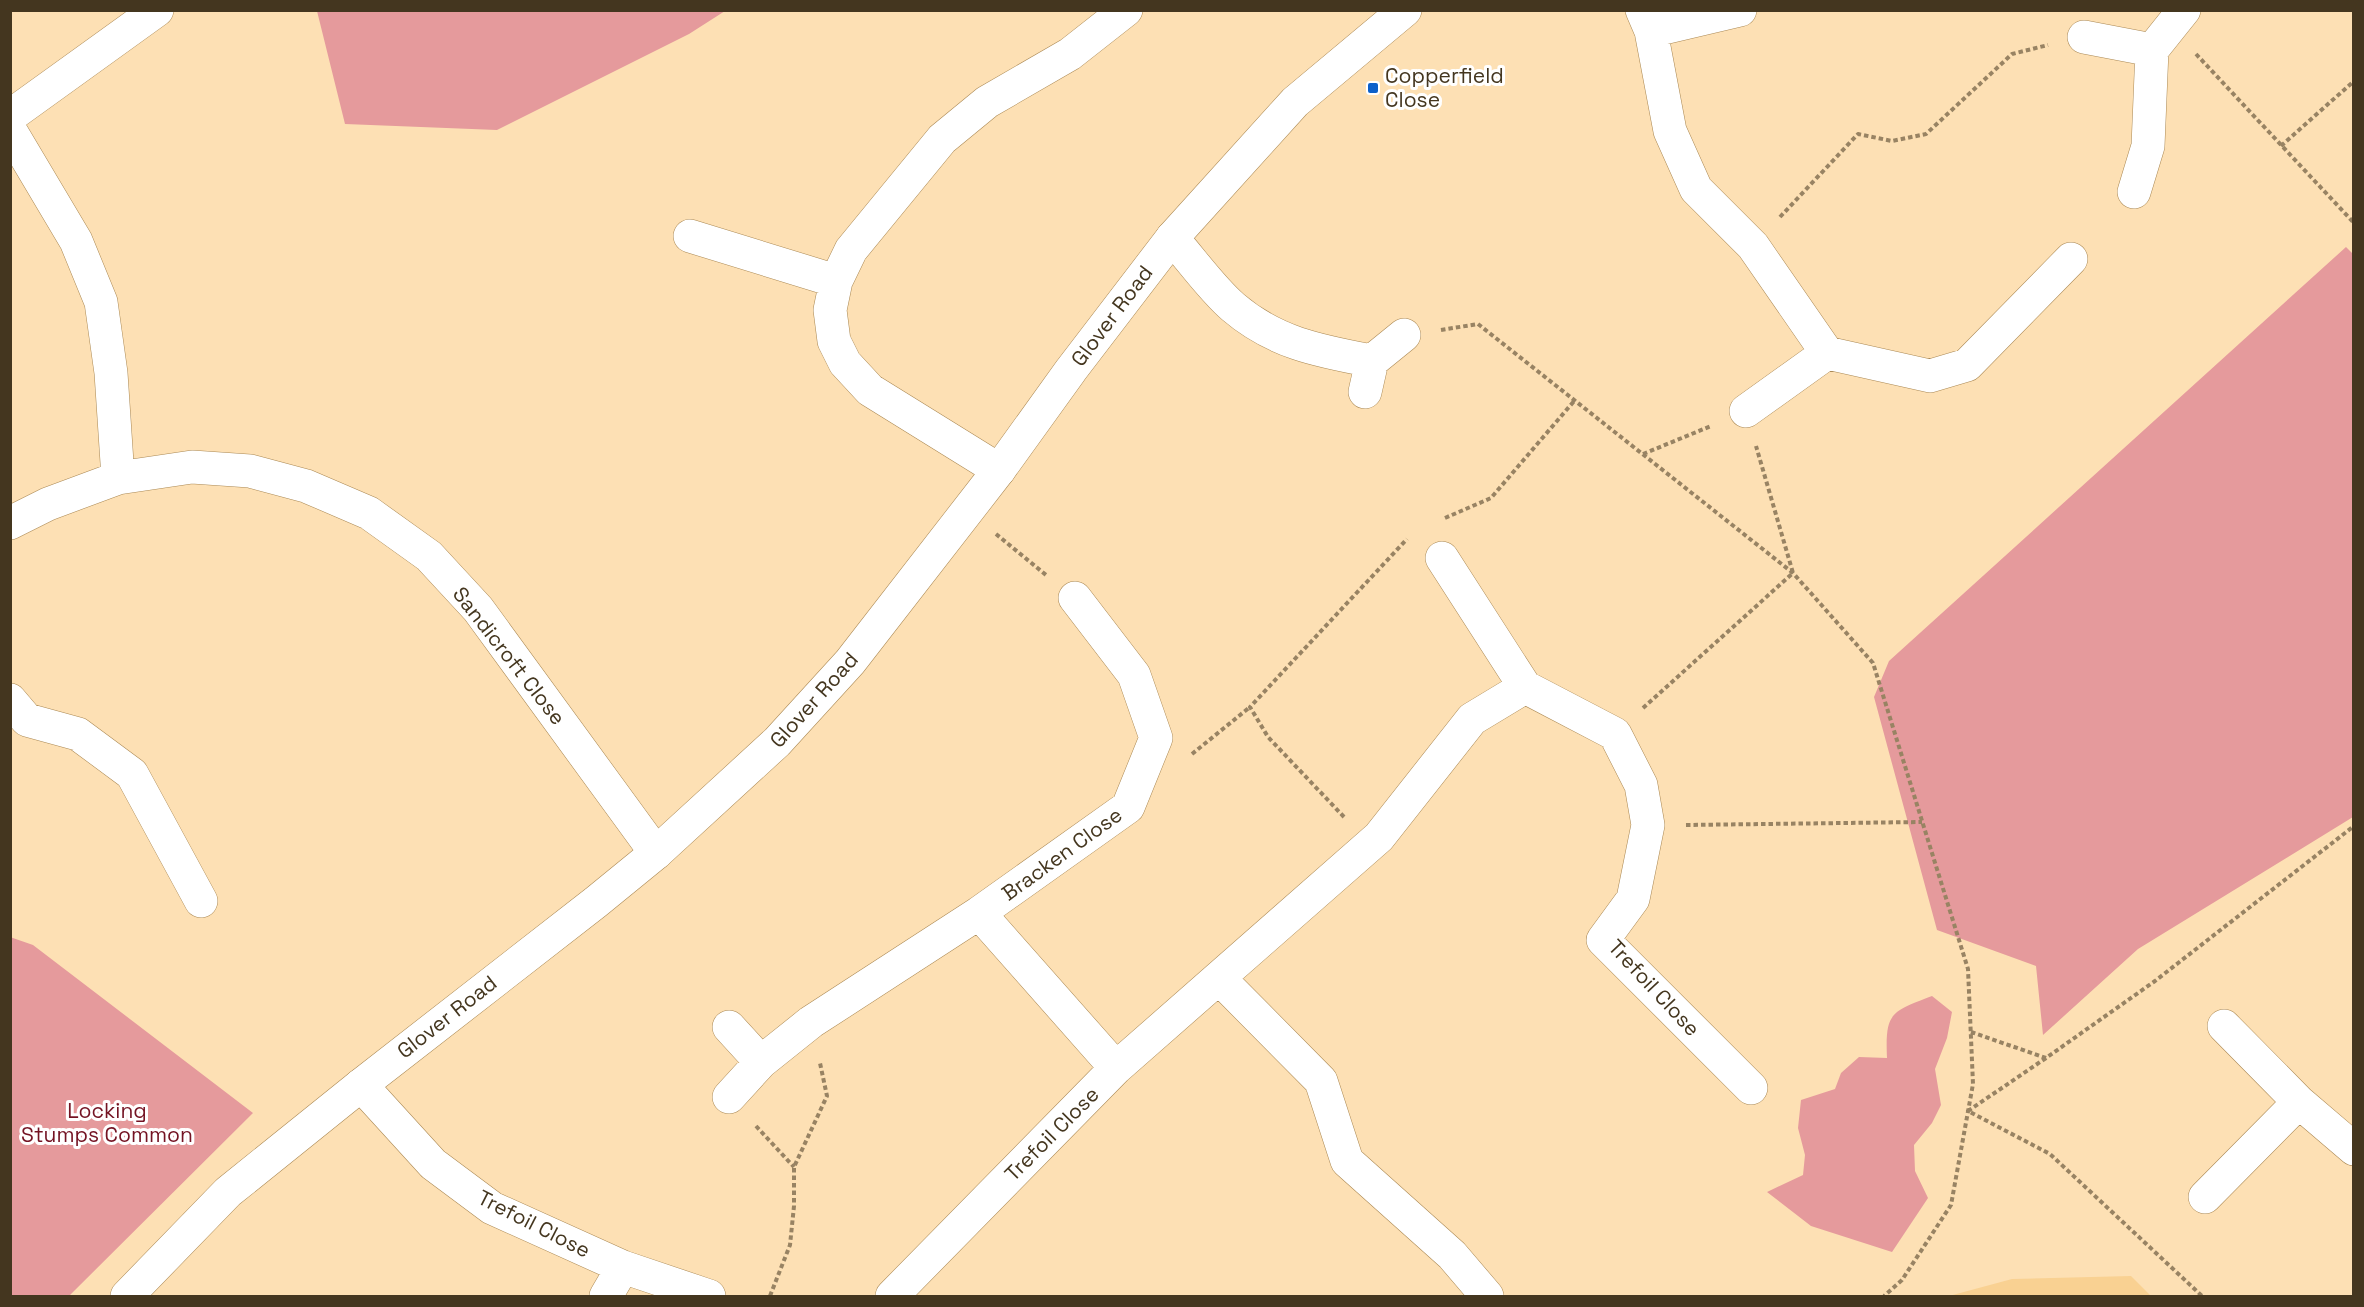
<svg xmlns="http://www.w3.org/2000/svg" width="2364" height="1307" font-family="'Space Grotesk',sans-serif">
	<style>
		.built { fill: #f9d192 }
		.green { fill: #e59a9c }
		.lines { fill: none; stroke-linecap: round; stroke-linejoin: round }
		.minor-casing { stroke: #ab8954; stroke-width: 34 }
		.tertiary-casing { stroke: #ab8954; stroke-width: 34 }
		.path { stroke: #988363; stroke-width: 4; stroke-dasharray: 4.5 3; stroke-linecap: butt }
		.minor { stroke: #fff; stroke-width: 33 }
		.tertiary { stroke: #fff; stroke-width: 33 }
		.poi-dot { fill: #0c60ca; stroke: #fff; stroke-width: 2 }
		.labels { text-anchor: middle; stroke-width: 6; stroke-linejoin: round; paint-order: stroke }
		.poi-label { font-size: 21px; fill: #44361f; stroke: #fff; text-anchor: start }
		.street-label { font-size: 21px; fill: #44361f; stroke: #fff }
		.park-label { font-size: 21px; fill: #741323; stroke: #fff }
	</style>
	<rect width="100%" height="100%" fill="#fde0b4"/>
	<!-- built -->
	<path class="built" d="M2131,1276L2151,1296H1949L2012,1279Z"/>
	<!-- green -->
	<path class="green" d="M317,11V10L725,11L689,34L497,130L345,124Z
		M2346,247L2354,255L2353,817L2138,949L2043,1035L2036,966L1937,930L1874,697L1889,661Z
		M10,937L33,945L253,1113L69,1296H11Z
		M1932,996L1952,1012L1947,1038L1935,1069L1941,1105L1932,1123L1914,1145L1915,1171L1928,1198L1892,1252L1811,1226L1767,1192L1803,1175L1805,1155L1798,1128L1801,1100L1835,1089L1841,1073L1859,1057L1887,1058C1885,1012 1891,1012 1932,996Z"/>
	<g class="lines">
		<!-- minor casing -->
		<g class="minor-casing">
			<path id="minor" d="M1642,10L1651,31L1670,131L1696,189L1753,246L1827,353L1930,376L1967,365L2071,259
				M1651,31L1740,10
				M2084,37L2152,50
				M10,116L157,10
				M10,130L76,241L101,302L111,373L118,478
				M2134,192L2148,146L2152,50L2184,10
				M690,236L836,281
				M1172,238C1191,259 1211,288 1233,307C1275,343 1319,351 1372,361
				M1365,392L1372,361L1404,335
				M1746,411L1827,353
				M999,470L870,390L845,363L834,341L830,310L836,281L851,250L942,139L987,102L1070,54L1126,10
				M10,523L48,504L118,478L192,467L250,471L306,486L369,513L429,556L478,609L656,853
				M1442,558L1525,687
				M10,700L27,720L78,734L132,774L201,901
				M979,913L1116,1068
				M1219,978L1321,1081L1347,1161L1452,1255L1487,1296
				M2224,1026L2299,1102
				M729,1027L761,1062
				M361,1085L433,1164L492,1208L623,1267L709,1296
				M729,1097L761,1062L811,1022L979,913L1128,807L1156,738L1134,675L1075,598
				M2205,1197L2299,1102L2354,1149
				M606,1296L623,1267
				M892,1296L1116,1068L1379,837L1472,719L1525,687L1615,734L1641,785L1648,825L1633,899L1603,940L1751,1088"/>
		</g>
		<!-- tertiary casing -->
		<g class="tertiary-casing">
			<path id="tertiary" d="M127,1296L228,1192L361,1085L596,902L656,853L777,742L850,662L999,470L1071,370L1172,238L1295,102L1405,10"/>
		</g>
		<!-- path -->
		<path class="path" d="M2196,54L2354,223
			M2281,146L2354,81
			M1780,217L1858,134L1892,141L1926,134L2012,54L2048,45
			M1441,330L1478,324L1793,573L1873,663L1968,969L1973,1084L1951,1205L1902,1280L1884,1296
			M1643,454L1711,426
			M1445,518L1491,498L1575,400
			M996,534L1046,575
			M1643,708L1793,573L1756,446
			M1192,754L1250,707
			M1344,817L1268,737L1250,707L1407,539
			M1686,825L1922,822
			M1971,1032L2046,1058L2155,981L2354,826
			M2046,1058L1968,1111L2050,1154L2202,1296
			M756,1126L794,1167
			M770,1296L790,1245L794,1206V1167L827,1096L820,1063"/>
		<!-- minor -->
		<use href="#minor" class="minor"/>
		<!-- tertiary -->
		<use href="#tertiary" class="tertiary"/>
	</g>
	<!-- markers -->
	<rect class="poi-dot" x="1367" y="82" width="12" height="12" rx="3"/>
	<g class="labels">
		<!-- poi labels -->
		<g class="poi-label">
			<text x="1385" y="83">Copperfield<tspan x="1385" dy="24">Close</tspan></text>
		</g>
		<!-- street labels -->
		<g class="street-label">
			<text transform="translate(1112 316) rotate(-53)" y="7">Glover Road</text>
			<text transform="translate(509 656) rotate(52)" y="7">Sandicroft Close</text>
			<text transform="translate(814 700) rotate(-48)" y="7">Glover Road</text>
			<text transform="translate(1062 854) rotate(-36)" y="7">Bracken Close</text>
			<text transform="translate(1654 988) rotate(47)" y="7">Trefoil Close</text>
			<text transform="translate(447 1017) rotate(-38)" y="7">Glover Road</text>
			<text transform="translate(1052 1134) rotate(-45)" y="7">Trefoil Close</text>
			<text transform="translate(534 1224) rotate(27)" y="7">Trefoil Close</text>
		</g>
		<!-- park labels -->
		<g class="park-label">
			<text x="107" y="1118">Locking<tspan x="107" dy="24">Stumps Common</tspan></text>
		</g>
	</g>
	<!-- border -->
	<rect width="2364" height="1307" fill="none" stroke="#44361f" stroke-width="24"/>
</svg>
